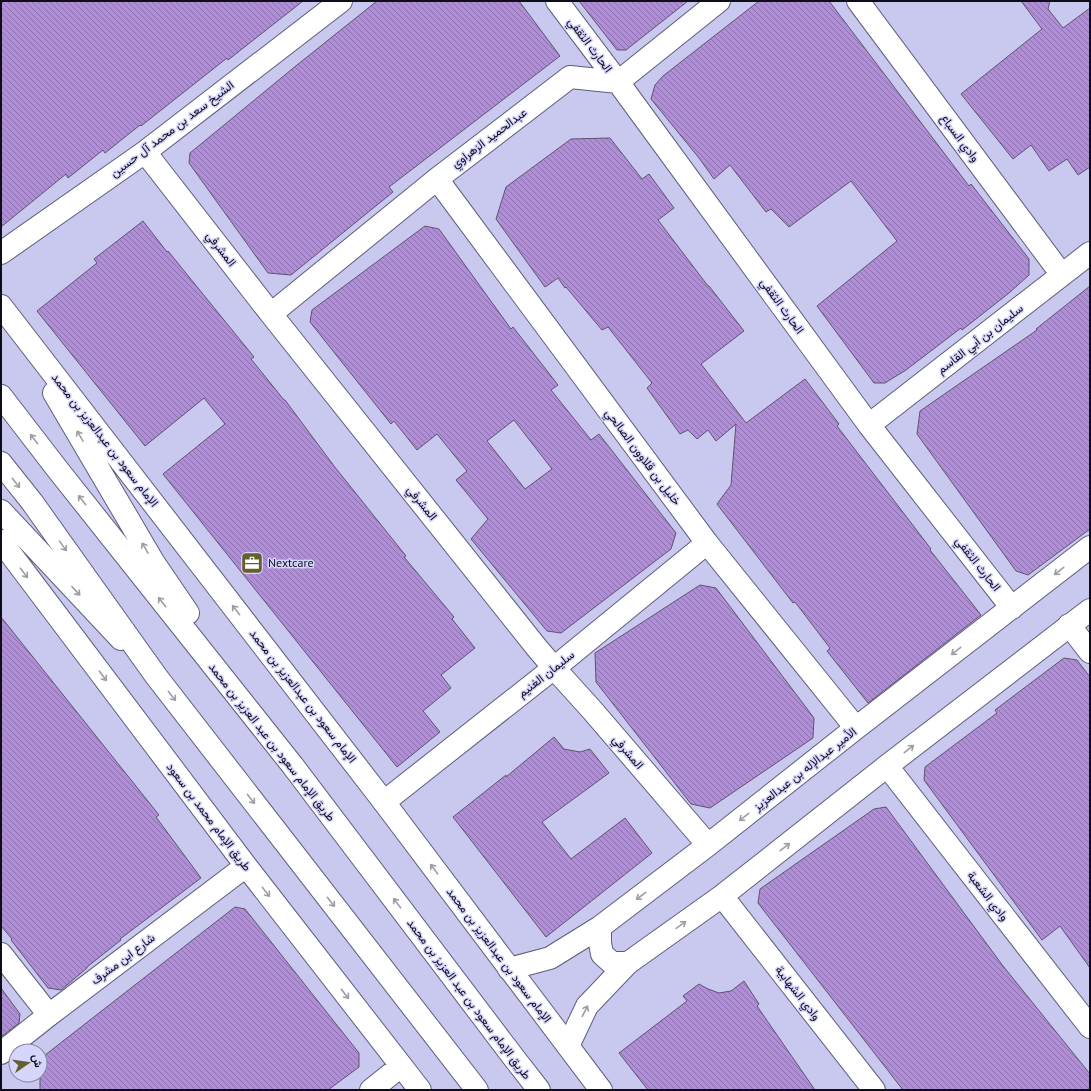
<svg xmlns="http://www.w3.org/2000/svg" width="1091" height="1091" font-family="'PT Sans',Vazirmatn,sans-serif">
	<style>
		.building { fill: url(#building-back-hatch); stroke: #605271; fill-rule: evenodd }
		.lines { fill: none; stroke-linecap: round; stroke-linejoin: round }
		.minor-casing { stroke: #5e5d7e; stroke-width: 24 }
		.major-casing { stroke: #5e5d7e; stroke-width: 24 }
		.minor { stroke: #fff; stroke-width: 22 }
		.major { stroke: #fff; stroke-width: 22 }
		.oneway { stroke: #9e9ea3 }
		.labels { text-anchor: middle; stroke-width: 3; stroke-linejoin: round; paint-order: stroke }
		.street-label { font-size: 12px; fill: #0d0c19; stroke: #d6d6fc }
		.poi-label { font-size: 12px; fill: #0d0c19; stroke: #d6d6fc; text-anchor: start }
	</style>
	<defs>
		<pattern id="building-back-hatch" width="6" height="6" patternUnits="userSpaceOnUse"><rect width="6" height="6" fill="#b08dd7"/><path d="M-1 5l2 2M0 0l6 6M5-1l2 2" fill="none" stroke="#8e72ae"/></pattern>
	</defs>
	<rect width="100%" height="100%" fill="#c9c9ef"/>
	<!-- building -->
	<path class="building" d="M1,1H303L228,60L227,58L141,126L140,125L105,153L103,150L68,178L66,174L1,227Z
		M377,1H519L560,56L389,187L393,192L291,275L268,273L189,163L190,153L297,65Z
		M579,1H688L626,50H617Z
		M759,1H829L969,186L971,184L1029,259V275L1009,293L962,330L961,328L906,370L885,383H874L817,306L897,241L851,181L789,227L771,209L766,212L730,165L714,179L699,158L651,99L655,85L663,76Z
		M1021,1H1050L1048,9L1063,28L1090,8V167L1078,175L1067,159L1049,171L1031,145L1013,159L961,94L1042,29Z
		M610,138L642,179L649,174L674,208L658,220L708,286H709L744,331L701,364L746,423L805,379L839,424L837,426L931,549L930,550L981,615L868,703L827,651L830,648L795,602L793,603L717,504L731,485L736,424L716,441L708,430L697,439L688,430L680,434L647,388L652,383L608,327L602,330L566,287L565,288L558,278L545,287L496,219L506,187L571,139Z
		M143,221L167,252L168,251L254,357L251,359L284,400H285L334,466L406,556L404,557L454,617L452,619L475,648L441,675L451,688L423,711L440,732L397,767L163,474L225,424L204,398L145,446L37,311L97,263L94,259Z
		M425,226L439,229L511,329L513,327L558,385L551,390L591,440L599,434L676,533L671,549L561,633L547,631L471,539L488,519L456,480L467,471L437,434L417,450L394,421L391,424L310,322L312,310ZM514,420L552,469L525,489L487,441Z
		M1090,286V529L1028,575L1016,571L917,434L920,411L1037,330L1036,329Z
		M700,585L716,588L814,718L813,738L710,808L691,804L596,682L595,653Z
		M1,617L159,815L156,817L201,878L120,939L121,940L87,967V968L61,990L48,988L11,940L12,939L1,926Z
		M1064,658L1077,660L1090,677V968L1060,926L1042,940L924,780L925,767L997,713L995,710Z
		M554,737L564,749L580,752L590,749L609,773L542,822L571,859L625,818L652,853L546,937L453,817L506,775V777Z
		M886,807L1003,966L1090,1074V1090H903L758,903L760,889L874,809Z
		M235,907L245,909L359,1053V1067L328,1090H40V1059Z
		M744,981L759,1004L757,1006L815,1090H648L619,1053L687,1001L683,996L699,984L708,989L719,993L731,991Z
		M1,988L20,1014L19,1023L1,1037Z"/>
	<g class="lines">
		<!-- minor casing -->
		<g class="minor-casing">
			<path id="minor" d="M557,1L618,82L869,425L1012,608
				M858,1L1062,275
				M145,152L271,314L537,648L554,668L592,710L708,845
				M437,179L707,543L856,728
				M1,253L145,152L341,1
				M271,314L437,179L570,77L618,82L719,1
				M869,425L1090,253
				M1,511L121,639
				M1,541L246,866L420,1090
				M1069,625L1090,652
				M887,766L1090,1027
				M384,802L564,660L707,543
				M722,896L874,1090
				M600,927V943L602,954L612,963H628
				M1,954L49,1015
				M509,969L550,958L600,927L708,845L856,728L1090,547
				M568,1046L587,1006L628,963L722,896L887,766L1090,610
				M1,1053L49,1015L246,866
				M371,1090L401,1066"/>
		</g>
		<!-- major casing -->
		<g class="major-casing">
			<path id="major" d="M1,306L384,802L601,1090
				M54,393L154,563L188,613
				M1,396L58,470L293,766L514,1058L539,1090
				M1,463L32,502L156,676L477,1090"/>
		</g>
		<!-- minor -->
		<use href="#minor" class="minor"/>
		<!-- major -->
		<use href="#major" class="major"/>
	</g>
	<!-- one-way arrows -->
	<defs><path id="oneway-shaft" d="M-6 0H5M1.5-3L5.5 0L1.5 3" fill="none" stroke-width="1.6" stroke-linecap="round" stroke-linejoin="round"/></defs>
	<g class="oneway">
		<use href="#oneway-shaft" transform="translate(80 436) rotate(-120)"/>
		<use href="#oneway-shaft" transform="translate(34 439) rotate(-128)"/>
		<use href="#oneway-shaft" transform="translate(16 483) rotate(52)"/>
		<use href="#oneway-shaft" transform="translate(82 500) rotate(-128)"/>
		<use href="#oneway-shaft" transform="translate(63 546) rotate(54)"/>
		<use href="#oneway-shaft" transform="translate(145 548) rotate(-120)"/>
		<use href="#oneway-shaft" transform="translate(1059 571) rotate(142)"/>
		<use href="#oneway-shaft" transform="translate(24 573) rotate(53)"/>
		<use href="#oneway-shaft" transform="translate(76 591) rotate(47)"/>
		<use href="#oneway-shaft" transform="translate(162 602) rotate(-128)"/>
		<use href="#oneway-shaft" transform="translate(236 610) rotate(-128)"/>
		<use href="#oneway-shaft" transform="translate(956 651) rotate(142)"/>
		<use href="#oneway-shaft" transform="translate(103 676) rotate(53)"/>
		<use href="#oneway-shaft" transform="translate(172 696) rotate(52)"/>
		<use href="#oneway-shaft" transform="translate(909 749) rotate(-38)"/>
		<use href="#oneway-shaft" transform="translate(251 799) rotate(52)"/>
		<use href="#oneway-shaft" transform="translate(744 817) rotate(142)"/>
		<use href="#oneway-shaft" transform="translate(785 847) rotate(-38)"/>
		<use href="#oneway-shaft" transform="translate(434 869) rotate(-127)"/>
		<use href="#oneway-shaft" transform="translate(266 892) rotate(52)"/>
		<use href="#oneway-shaft" transform="translate(641 896) rotate(143)"/>
		<use href="#oneway-shaft" transform="translate(331 902) rotate(52)"/>
		<use href="#oneway-shaft" transform="translate(397 903) rotate(-127)"/>
		<use href="#oneway-shaft" transform="translate(681 925) rotate(-35)"/>
		<use href="#oneway-shaft" transform="translate(345 994) rotate(52)"/>
		<use href="#oneway-shaft" transform="translate(585 1011) rotate(-63)"/>
	</g>
	<!-- icons -->
	<defs>
		<g id="office-square" transform="scale(1.15)"><rect x="-9" y="-9" width="18" height="18" rx="4" fill="#63602d" stroke="#d6d6fc"/><path d="M-6-3h4V-5.5h4V-3h4V5H-6ZM-1-4.5V-3h2v-1.5ZM-6 0V1H6V0Z" fill="#fff"/></g>
	</defs>
	<g fill-rule="evenodd">
		<use href="#office-square" x="252" y="563"/>
	</g>
	<g class="labels">
		<!-- street labels -->
		<g class="street-label">
			<text transform="translate(590 45) rotate(53)" y="4">الحارث الثقفي</text>
			<text transform="translate(172 129) rotate(-37)" y="4">الشيخ سعد بن محمد آل حسين</text>
			<text transform="translate(489 138) rotate(-37)" y="4">عبدالحميد الزهراوي</text>
			<text transform="translate(960 138) rotate(53)" y="4">وادي السباع</text>
			<text transform="translate(221 249) rotate(52)" y="4">المشرفي</text>
			<text transform="translate(782 306) rotate(54)" y="4">الحارث الثقفي</text>
			<text transform="translate(980 339) rotate(-38)" y="4">سليمان بن أبي القاسم</text>
			<text transform="translate(105 440) rotate(52)" y="4">الإمام سعود بن عبدالعزيز بن محمد</text>
			<text transform="translate(643 457) rotate(53)" y="4">خليل بن قلاوون الصالحي</text>
			<text transform="translate(422 503) rotate(51)" y="4">المشرفي</text>
			<text transform="translate(978 564) rotate(52)" y="4">الحارث الثقفي</text>
			<text transform="translate(546 674) rotate(-38)" y="4">سليمان الغنيم</text>
			<text transform="translate(303 696) rotate(52)" y="4">الإمام سعود بن عبدالعزيز بن محمد</text>
			<text transform="translate(272 742) rotate(52)" y="4">طريق الإمام سعود بن عبد العزيز بن محمد</text>
			<text transform="translate(628 752) rotate(49)" y="4">المشرفي</text>
			<text transform="translate(805 769) rotate(-38)" y="4">الأمير عبدالإله بن عبدالعزيز</text>
			<text transform="translate(209 817) rotate(53)" y="4">طريق الإمام محمد بن سعود</text>
			<text transform="translate(988 896) rotate(52)" y="4">وادي الشعبة</text>
			<text transform="translate(499 955) rotate(53)" y="4">الإمام سعود بن عبدالعزيز بن محمد</text>
			<text transform="translate(123 959) rotate(-37)" y="4">شارع ابن مشرف</text>
			<text transform="translate(798 993) rotate(52)" y="4">وادي الشهابية</text>
			<text transform="translate(469 999) rotate(53)" y="4">طريق الإمام سعود بن عبد العزيز بن محمد</text>
		</g>
		<!-- poi labels -->
		<g class="poi-label">
			<text x="268" y="567">Nextcare</text>
		</g>
	</g>
	<!-- border -->
	<rect width="1091" height="1091" fill="none" stroke="#0d0c19" stroke-width="4"/>
	<!-- north arrow -->
	<g transform="translate(28 1063) rotate(77)"><circle r="19" fill="#d6d6fc" stroke="#8685a1"/>
	<path d="M0-3L7 15L0 10L-7 15Z" fill="#63602d"/>
	<text y="-6" font-size="11" font-weight="bold" text-anchor="middle" fill="#0d0c19">ش</text>
	</g>
</svg>
